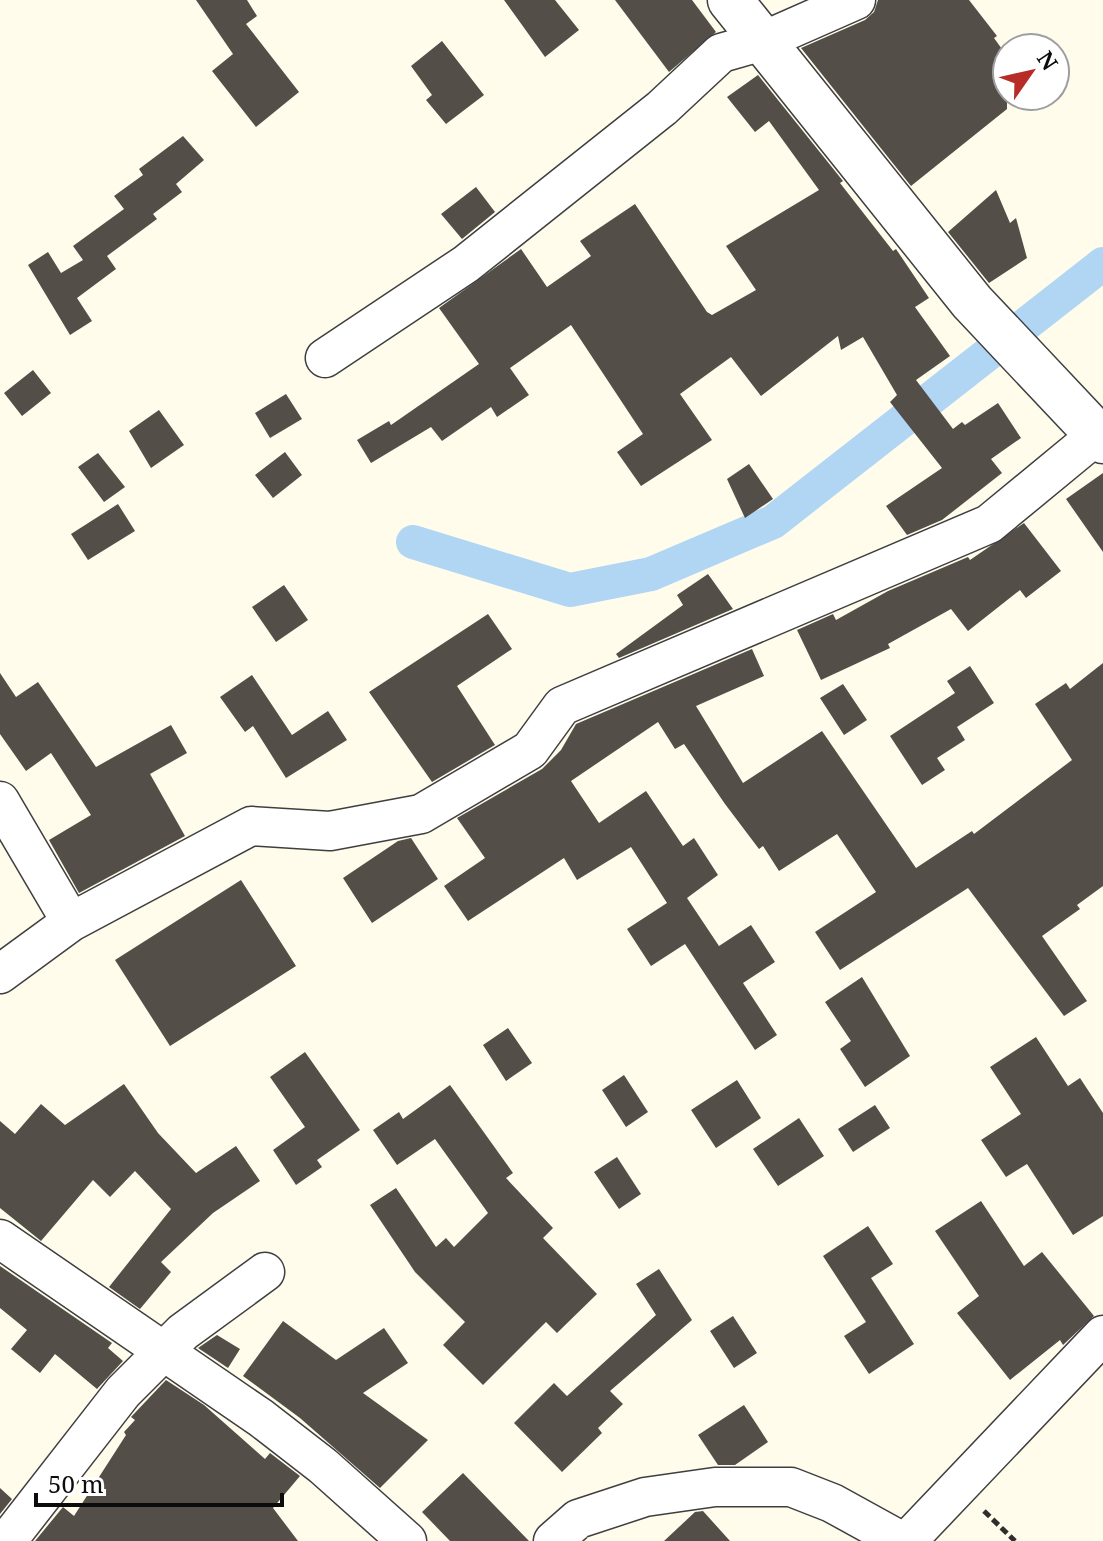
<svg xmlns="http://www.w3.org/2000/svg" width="1103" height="1541" font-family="'Noto Serif',serif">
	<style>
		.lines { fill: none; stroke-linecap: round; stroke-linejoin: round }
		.canal { stroke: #b1d6f4; stroke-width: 34 }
		.building { fill: #544e49 }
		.minor-casing { stroke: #3f3f3f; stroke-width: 41 }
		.tertiary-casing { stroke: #3f3f3f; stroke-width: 47 }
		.path { stroke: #2e2e2e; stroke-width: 5; stroke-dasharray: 8 4; stroke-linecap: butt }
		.minor { stroke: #fff; stroke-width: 38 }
		.tertiary { stroke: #fff; stroke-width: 44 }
	</style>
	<rect width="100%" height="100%" fill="#fffceb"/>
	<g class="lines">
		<!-- canal -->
		<path class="canal" d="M413,542L570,590L651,574L773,522L1103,264"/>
	</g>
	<!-- building -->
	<path class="building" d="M196,0H247L257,16L246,24L299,92L256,127L212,71L233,54Z
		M504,0H555L579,30L545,57Z
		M615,0H692L716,32L669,72Z
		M878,0H969L997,36L994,38L1007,56V109L911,186L801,48L865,20L874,12Z
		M442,41L484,95L446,124L426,100L432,95L411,66Z
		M758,75L843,181L840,183L893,251L896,249L929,298L915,307L950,356L916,380L953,429L962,422L965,425L998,403L1021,438L991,459L1002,473L942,520L907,535L886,506L942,468L890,402L897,395L863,337L841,350L838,336L761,396L731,357L680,394L712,440L641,486L617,452L643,434L571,325L510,368L529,395L497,417L491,407L442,441L431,427L371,463L357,440L389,421L391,425L479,364L439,308L521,249L547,287L591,256L580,241L635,204L707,312L712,315L756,290L726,246L819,190L769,121L755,132L727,97Z
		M183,136L204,160L176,184L182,192L153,214L157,219L107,256L116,269L77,298L92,321L70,335L28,265L48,252L61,273L83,260L73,246L124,209L114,196L143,175L139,169Z
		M476,187L495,212L462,239L441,214Z
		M996,190L1010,223L1016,218L1027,258L989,283L948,232Z
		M33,370L51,393L22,416L4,393Z
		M286,394L302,419L270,438L255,413Z
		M159,410L184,445L151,468L129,431Z
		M285,452L302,475L273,498L255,475Z
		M98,453L125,487L104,502L78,467Z
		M749,464L773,499L745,518L727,479Z
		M1103,473V552L1066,499Z
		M118,504L135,531L88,560L71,534Z
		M1024,523L1061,571L1026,598L1020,590L968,631L951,609L888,644L890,648L821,680L797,630L833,614L836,620L888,591L968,557L970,560Z
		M708,574L733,609L619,658L616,654L683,605L677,595Z
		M284,585L308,620L276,642L252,607Z
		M488,614L512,649L457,686L495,745L432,782L369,692Z
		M752,649L764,676L696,706L743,783L822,731L916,868L972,831L974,834L1072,760L1035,704L1066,683L1070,689L1103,663V886L1077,905L1080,909L1042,936L1087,1001L1064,1016L968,888L840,970L815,932L876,892L837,834L779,871L763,846L759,849L725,804L684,744L675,749L658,722L571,781L599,823L646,791L683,846L694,838L718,875L687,898L719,946L751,925L775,962L743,983L777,1035L755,1050L685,944L651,966L627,929L667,903L631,847L577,880L564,858L468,921L444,886L485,858L457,818L542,769L561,750L576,724Z
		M970,666L994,703L957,727L965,740L937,758L945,770L922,785L890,736L955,693L947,681Z
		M0,673L16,697L38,682L96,767L171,725L187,753L150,774L185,836L79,893L49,840L91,815L51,753L26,771L0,734Z
		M252,675L292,735L328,711L347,740L286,778L253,726L245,732L220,697Z
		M843,684L867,720L844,735L820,698Z
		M411,838L438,879L372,923L343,878L398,841Z
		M241,880L296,966L170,1046L115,960Z
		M862,977L910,1056L865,1087L840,1049L851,1041L825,1002Z
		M508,1028L532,1063L506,1081L483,1045Z
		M1036,1037L1068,1086L1080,1078L1103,1113V1216L1073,1235L1027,1164L1006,1177L981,1140L1021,1114L990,1067Z
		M305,1052L360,1130L317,1160L322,1167L296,1185L273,1150L305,1127L270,1077Z
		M624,1075L648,1112L626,1127L602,1090Z
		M737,1080L761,1118L716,1148L691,1110Z
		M124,1084L158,1133L196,1173L236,1146L260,1181L213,1213L161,1262L171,1272L140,1309L109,1287L171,1209L135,1171L110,1197L93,1180L41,1241L0,1208V1121L15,1134L41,1104L65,1125Z
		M450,1085L513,1173L506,1178L553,1228L543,1238L597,1294L557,1333L546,1322L483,1385L443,1345L465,1322L415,1272L370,1205L396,1188L436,1247L446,1238L454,1247L488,1213L435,1139L397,1165L373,1130L399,1112L403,1119Z
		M875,1105L890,1128L853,1152L838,1129Z
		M799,1118L824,1156L778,1186L753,1149Z
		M617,1157L641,1194L619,1209L594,1172Z
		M981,1201L1024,1266L1042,1252L1094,1316L1063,1345L1060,1340L1010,1380L957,1313L979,1296L935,1231Z
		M868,1226L893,1264L871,1278L914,1344L869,1374L844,1336L866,1322L823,1256Z
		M0,1266L112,1343L108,1348L123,1361L97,1389L55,1354L40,1373L11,1349L27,1330L0,1308Z
		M659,1269L692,1320L610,1391L623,1404L598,1428L602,1433L562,1472L514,1423L554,1383L567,1396L656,1315L636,1284Z
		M733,1316L757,1353L734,1368L710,1331Z
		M283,1321L336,1360L384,1328L408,1363L363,1393L428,1440L380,1488L300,1418L243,1376Z
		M217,1335L240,1349L228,1368L198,1348Z
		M166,1380L204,1405L265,1459L270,1453L300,1476L273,1508L298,1541H35L63,1507L74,1516L126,1435L124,1432L135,1420L131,1417Z
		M744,1405L768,1442L735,1465H718L698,1435Z
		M463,1473L529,1541H450L422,1512Z
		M0,1488L12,1499L0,1514Z
		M703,1511L730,1541H664L695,1512Z"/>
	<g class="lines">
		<!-- minor casing -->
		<g class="minor-casing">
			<path id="minor" d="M325,358L466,264L662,108L721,53L763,41L856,0
				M0,801L71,922
				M0,974L71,922L251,826L330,831L421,814L530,750L562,706L989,524L1097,435
				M0,1239L261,1418L323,1466L407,1541
				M7,1541L123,1392L183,1332L265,1272
				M553,1541L578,1519L645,1497L715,1487H791L832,1503L901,1541
				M907,1541L1103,1335"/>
		</g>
		<!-- tertiary casing -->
		<g class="tertiary-casing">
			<path id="tertiary" d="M730,0L972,302L1103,441"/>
		</g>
		<!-- path -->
		<path class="path" d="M984,1511L1015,1541"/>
		<!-- minor -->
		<use href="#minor" class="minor"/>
		<!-- tertiary -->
		<use href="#tertiary" class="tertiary"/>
	</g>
	<!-- north arrow -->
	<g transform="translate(1031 72) rotate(56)"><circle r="38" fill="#ffffff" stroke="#9e9e9e" stroke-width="2"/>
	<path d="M0-6L14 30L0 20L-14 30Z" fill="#b82c27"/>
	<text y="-12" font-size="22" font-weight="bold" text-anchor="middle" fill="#0c0c0c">N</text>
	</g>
	<!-- scale -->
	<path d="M36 1493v12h246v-12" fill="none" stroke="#0c0c0c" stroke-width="4"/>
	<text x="48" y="1493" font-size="24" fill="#0c0c0c" stroke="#ffffff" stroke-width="6" paint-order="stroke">50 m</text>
</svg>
